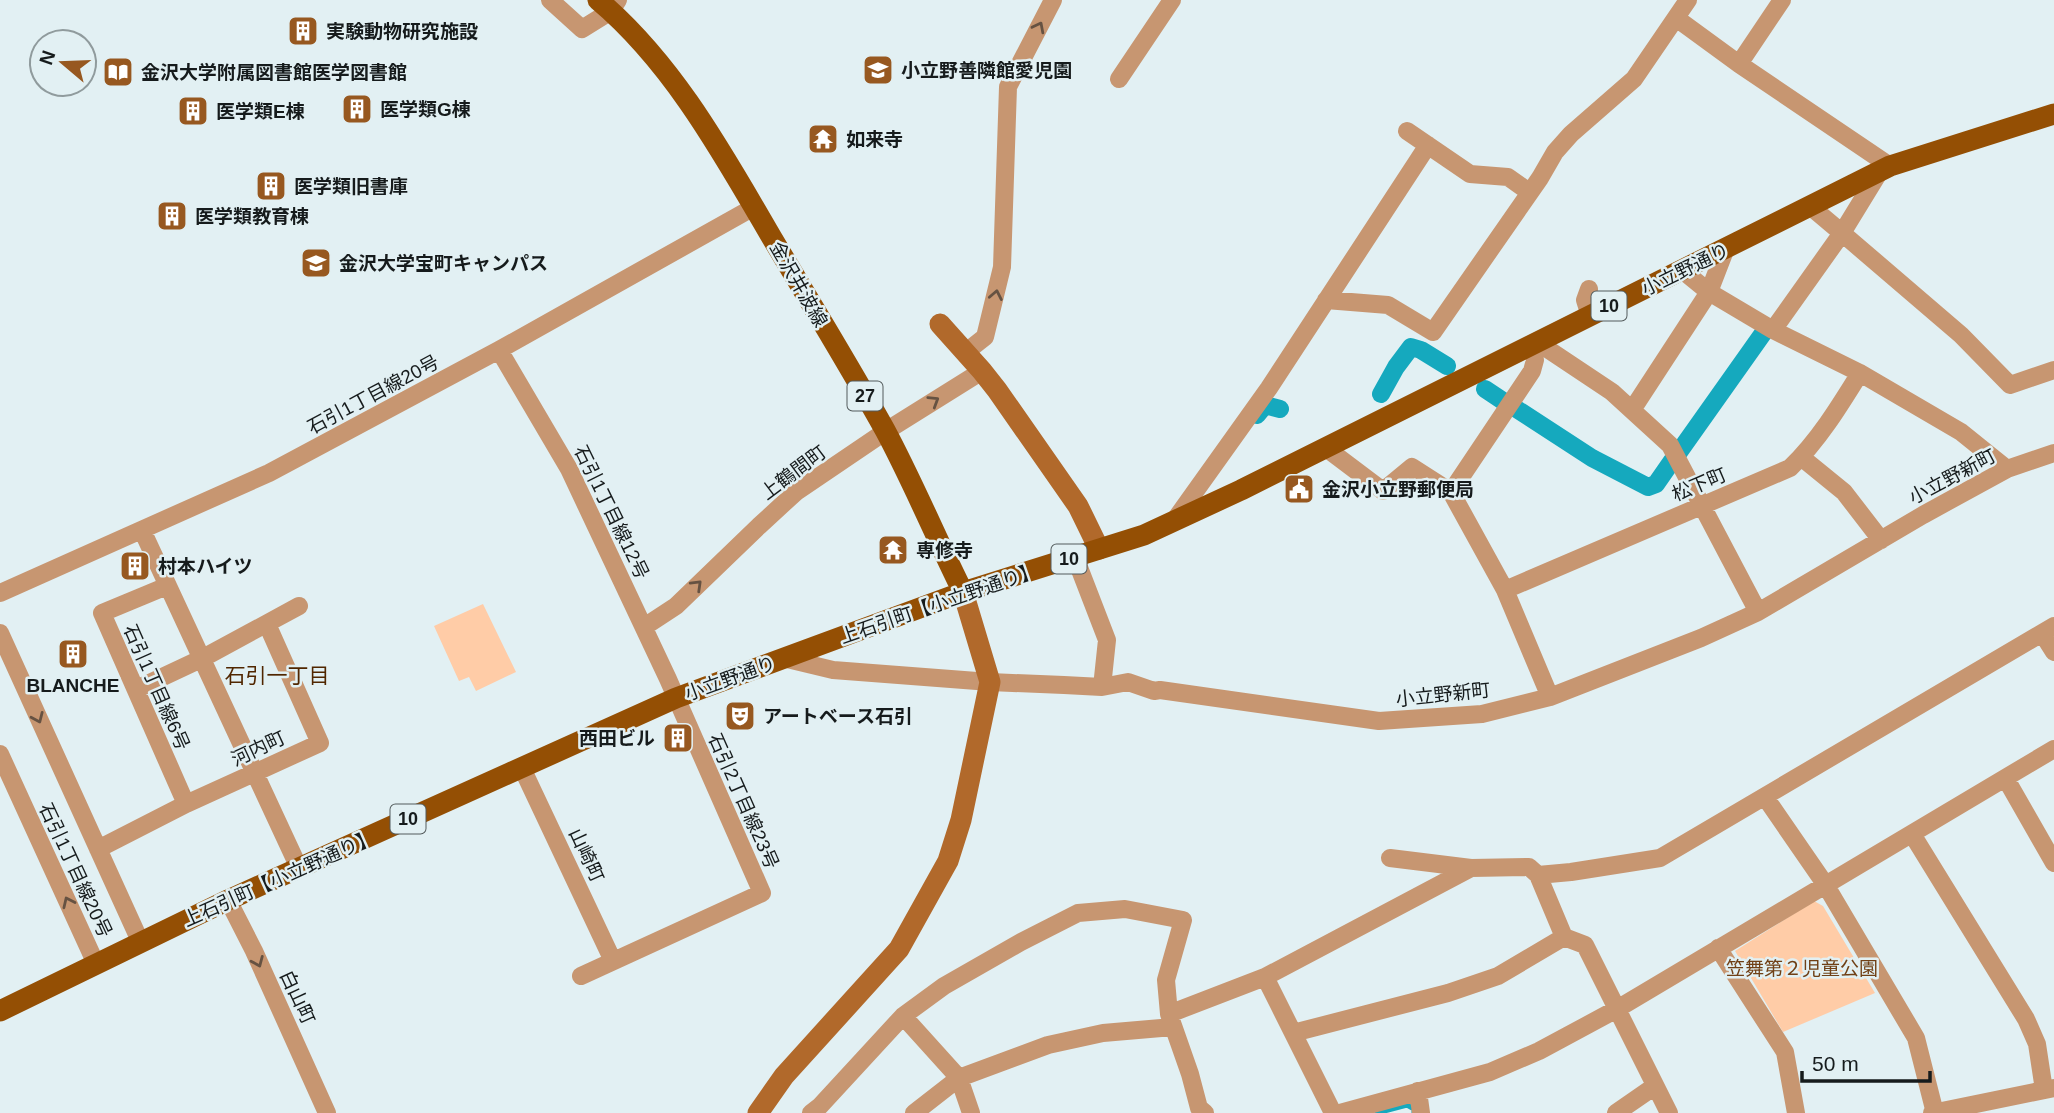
<svg xmlns="http://www.w3.org/2000/svg" width="2054" height="1113" font-family="Helvetica,'Noto Sans JP',sans-serif">
	<style>
		.green { fill: #ffcca7 }
		.lines { fill: none; stroke-linecap: round; stroke-linejoin: round }
		.stream { stroke: #15a9be; stroke-width: 5 }
		.canal { stroke: #15a9be; stroke-width: 18 }
		.street { stroke: #c79671; stroke-width: 18 }
		.secondary { stroke: #b1692b; stroke-width: 21 }
		.primary { stroke: #944f04; stroke-width: 21 }
		.oneway { stroke: #665242 }
		.labels { text-anchor: middle; stroke-width: 5; stroke-linejoin: round; paint-order: stroke }
		.shield { fill: #e2f0f3; stroke: #535b5c; stroke-width: 2 }
		.shield-label { font-size: 18px; font-weight: bold; fill: #161b1c }
		.poi-label { font-size: 19px; font-weight: bold; fill: #161b1c; stroke: #e2f0f3; text-anchor: start }
		.street-label { font-size: 19px; fill: #161b1c; stroke: #e2f0f3 }
		.park-label { font-size: 19px; fill: #704016; stroke: #e2f0f3 }
		.neighbourhood-label { font-size: 21px; fill: #502600; stroke: #e2f0f3 }
	</style>
	<rect width="100%" height="100%" fill="#e2f0f3"/>
	<!-- green -->
	<path class="green" d="M483,604L516,672L476,691L469,677L459,681L434,626Z
		M1814,901L1823,906L1875,993L1783,1032L1735,951Z"/>
	<g class="lines">
		<!-- stream -->
		<path class="stream" d="M1377,1113L1407,1105L1414,1109V1113"/>
		<!-- canal -->
		<path class="canal" d="M1485,389L1506,403
			M1381,394L1396,367L1411,347L1421,350L1447,366
			M1515,408L1592,458L1648,487L1656,484L1672,461
			M1257,415L1265,405L1280,409
			M1679,452L1764,332"/>
		<!-- street -->
		<path class="street" d="M550,0L582,29L611,11L618,0
			M1676,18L1739,64L1890,166
			M1739,64L1782,0
			M1119,79L1172,0
			M1407,131L1470,174L1508,177L1529,192
			M1880,171L1842,233L1961,335L2010,385L2054,370
			M1682,270L1709,292L1773,330L1860,373L1961,432L2007,469
			M1589,289L1585,300L1590,316
			M1326,300L1388,305L1433,332L1540,178L1555,152L1571,134L1634,79L1688,0
			M1773,330L1842,233L1810,206
			M1537,342L1612,392L1670,445L1758,612
			M499,350L569,469L668,679L762,893L581,976
			M966,352L985,337L1002,267L1008,87L1053,0
			M1632,410L1709,292L1726,248
			M1326,448L1383,491L1412,467L1451,492L1505,590L1550,697
			M1801,457L1844,492L1881,540
			M1451,492L1532,371L1535,360L1531,345
			M1174,521L1269,388L1428,145
			M142,530L299,868
			M1075,557L1107,640L1102,687
			M167,586L102,613L186,804
			M1505,590L1790,468C1818,441 1839,407 1860,373
			M0,593L269,473L499,350L754,207
			M644,627L676,606L759,526L796,492L886,431L982,371
			M0,633L140,941
			M2042,633L2054,652
			M783,658L833,670L990,682L1064,685L1102,687L1128,682L1154,691L1160,690L1379,721L1482,714L1550,697L1701,638L1758,612L1923,515L2007,469L2054,453
			M137,689L203,658L299,606
			M0,754L96,964
			M522,768L613,961
			M2006,779L2054,863
			M1765,797L1825,884L1916,1038L1935,1113
			M1912,834L2026,1019L2037,1044L2044,1090
			M98,849L186,804L320,743L267,624
			M1390,858L1471,868L1529,867L1538,875L1564,937L1585,945L1669,1113
			M1538,875L1571,872L1660,858L2054,626
			M228,900L254,951L327,1113
			M1718,948L1785,1052L1796,1113
			M1265,977L1293,1033
			M1169,1014L1265,977L1471,868
			M1418,1091L1421,1113
			M811,1113L820,1106L903,1016
			M914,1113L959,1078L1048,1045L1103,1033L1173,1027
			M971,1113L959,1078L903,1016L944,986L1021,942L1078,913L1125,909L1183,920L1166,980L1169,1014L1190,1074L1199,1108L1205,1113
			M1333,1113L1293,1033L1448,993L1498,976L1564,937
			M1340,1113L1490,1072L1539,1051L1617,1009L2054,749
			M1616,1113L1655,1086
			M1932,1113L2054,1088"/>
		<!-- secondary -->
		<path class="secondary" d="M940,324L982,371L997,390L1078,506L1099,549
			M758,1113L784,1076L899,949L948,861L961,820L990,682L963,592"/>
		<!-- primary -->
		<path class="primary" d="M598,0C673,63 723,154 772,238C810,302 849,365 885,430C913,482 936,538 963,592
			M0,1011L228,900L676,698L963,592L1144,535L1241,490L1890,166L2054,114"/>
	</g>
	<!-- one-way arrows -->
	<defs><path id="oneway-chevron" d="M-2-3.5L2.5 0L-2 3.5" fill="none" stroke-width="1.6" stroke-linecap="round" stroke-linejoin="round" transform="scale(1.75)"/></defs>
	<g class="oneway">
		<use href="#oneway-chevron" transform="translate(1039 27) rotate(-63)"/>
		<use href="#oneway-chevron" transform="translate(996 295) rotate(-79)"/>
		<use href="#oneway-chevron" transform="translate(934 401) rotate(-32)"/>
		<use href="#oneway-chevron" transform="translate(697 585) rotate(-44)"/>
		<use href="#oneway-chevron" transform="translate(38 718) rotate(66)"/>
		<use href="#oneway-chevron" transform="translate(68 902) rotate(-115)"/>
		<use href="#oneway-chevron" transform="translate(258 962) rotate(67)"/>
	</g>
	<!-- icons -->
	<defs>
		<g id="building-square" transform="scale(1.575)"><rect x="-9" y="-9" width="18" height="18" rx="4" fill="#975820" stroke="#e2f0f3"/><path d="M-4-6H4V6H1V3H-1V6H-4ZM-2.5-4.3h1.7v1.8h-1.7ZM.8-4.3h1.7v1.8H.8ZM-2.5-1h1.7V.8h-1.7ZM.8-1h1.7V.8H.8Z" fill="#fff"/></g>
		<g id="school-square" transform="scale(1.575)"><rect x="-9" y="-9" width="18" height="18" rx="4" fill="#975820" stroke="#e2f0f3"/><path d="M0-5L7-2L0 1L-7-2ZM-4 1L0 2.5L4 1V4Q0 6-4 4Z" fill="#fff"/></g>
		<g id="library-square" transform="scale(1.575)"><rect x="-9" y="-9" width="18" height="18" rx="4" fill="#975820" stroke="#e2f0f3"/><path d="M-6-4Q-3-5.5-.7-3.5V5Q-3 3-6 4ZM6-4Q3-5.5 .7-3.5V5Q3 3 6 4Z" fill="#fff"/></g>
		<g id="temple-square" transform="scale(1.575)"><rect x="-9" y="-9" width="18" height="18" rx="4" fill="#975820" stroke="#e2f0f3"/><path d="M0-6L5-2H3V0L6.5 2.5H4V6H1.5V3h-3V6H-4V2.5H-6.5L-3 0V-2H-5Z" fill="#fff"/></g>
		<g id="university-square" transform="scale(1.575)"><rect x="-9" y="-9" width="18" height="18" rx="4" fill="#975820" stroke="#e2f0f3"/><path d="M0-5L7-2L0 1L-7-2ZM-4 1L0 2.5L4 1V4Q0 6-4 4Z" fill="#fff"/></g>
		<g id="civic-square" transform="scale(1.575)"><rect x="-9" y="-9" width="18" height="18" rx="4" fill="#975820" stroke="#e2f0f3"/><path d="M-.6-6.5H3V-4.5H.6V-3L4-1V1h2V6H-6V1h2V-1L-.6-3ZM-1.2 2.5V6h2.4V2.5Z" fill="#fff"/></g>
		<g id="theatre-square" transform="scale(1.575)"><rect x="-9" y="-9" width="18" height="18" rx="4" fill="#975820" stroke="#e2f0f3"/><path d="M-5-5.5Q0-4 5-5.5V0Q5 5 0 6Q-5 5-5 0ZM-3.3-2.5H-1v1.5H-3.3ZM1-2.5H3.3v1.5H1ZM-2.8 1Q0 5.5 2.8 1Z" fill="#fff"/></g>
	</defs>
	<g fill-rule="evenodd">
		<use href="#building-square" x="303" y="31"/>
		<use href="#school-square" x="878" y="70"/>
		<use href="#library-square" x="118" y="72"/>
		<use href="#building-square" x="357" y="109"/>
		<use href="#building-square" x="193" y="111"/>
		<use href="#temple-square" x="823" y="139"/>
		<use href="#building-square" x="271" y="186"/>
		<use href="#building-square" x="172" y="216"/>
		<use href="#university-square" x="316" y="263"/>
		<use href="#civic-square" x="1299" y="489"/>
		<use href="#temple-square" x="893" y="550"/>
		<use href="#building-square" x="135" y="566"/>
		<use href="#building-square" x="73" y="654"/>
		<use href="#theatre-square" x="740" y="716"/>
		<use href="#building-square" x="678" y="738"/>
	</g>
	<g class="labels">
		<!-- shield labels -->
		<g class="shield">
			<rect x="1591.5" y="291.5" width="35" height="29" rx="5"/>
			<rect x="847.5" y="381.5" width="35" height="29" rx="5"/>
			<rect x="1051.5" y="544.5" width="35" height="29" rx="5"/>
			<rect x="390.5" y="804.5" width="35" height="29" rx="5"/>
		</g>
		<g class="shield-label">
			<text x="1609" y="312">10</text>
			<text x="865" y="402">27</text>
			<text x="1069" y="565">10</text>
			<text x="408" y="825">10</text>
		</g>
		<!-- poi labels -->
		<g class="poi-label">
			<text x="326" y="38">実験動物研究施設</text>
			<text x="901" y="77">小立野善隣館愛児園</text>
			<text x="141" y="79">金沢大学附属図書館医学図書館</text>
			<text x="380" y="116">医学類G棟</text>
			<text x="216" y="118">医学類E棟</text>
			<text x="846" y="146">如来寺</text>
			<text x="294" y="193">医学類旧書庫</text>
			<text x="195" y="223">医学類教育棟</text>
			<text x="339" y="270">金沢大学宝町キャンパス</text>
			<text x="1322" y="496">金沢小立野郵便局</text>
			<text x="916" y="557">専修寺</text>
			<text x="158" y="573">村本ハイツ</text>
			<text x="73" y="692" text-anchor="middle">BLANCHE</text>
			<text x="763" y="723">アートベース石引</text>
			<text x="655" y="745" text-anchor="end">西田ビル</text>
		</g>
		<!-- street labels -->
		<g class="street-label">
			<text transform="translate(1685 269) rotate(-26)" y="7">小立野通り</text>
			<text transform="translate(799 284) rotate(60)" y="7">金沢井波線</text>
			<text transform="translate(373 394) rotate(-28)" y="7">石引1丁目線20号</text>
			<text transform="translate(793 472) rotate(-37)" y="7">上鶴間町</text>
			<text transform="translate(1952 476) rotate(-28)" y="7">小立野新町</text>
			<text transform="translate(1699 484) rotate(-23)" y="7">松下町</text>
			<text transform="translate(612 512) rotate(64)" y="7">石引1丁目線12号</text>
			<text transform="translate(939 603) rotate(-19)" y="7">上石引町【小立野通り】</text>
			<text transform="translate(730 678) rotate(-20)" y="7">小立野通り</text>
			<text transform="translate(157 687) rotate(66)" y="7">石引1丁目線6号</text>
			<text transform="translate(1443 694) rotate(-6)" y="7">小立野新町</text>
			<text transform="translate(258 748) rotate(-25)" y="7">河内町</text>
			<text transform="translate(744 801) rotate(66)" y="7">石引2丁目線23号</text>
			<text transform="translate(587 855) rotate(65)" y="7">山崎町</text>
			<text transform="translate(76 870) rotate(65)" y="7">石引1丁目線20号</text>
			<text transform="translate(279 878) rotate(-24)" y="7">上石引町【小立野通り】</text>
			<text transform="translate(298 997) rotate(65)" y="7">白山町</text>
		</g>
		<!-- park labels -->
		<g class="park-label">
			<text x="1802" y="975">笠舞第２児童公園</text>
		</g>
		<!-- neighbourhood labels -->
		<g class="neighbourhood-label">
			<text x="277" y="683">石引一丁目</text>
		</g>
	</g>
	<!-- north arrow -->
	<g transform="translate(63 63) rotate(289)"><circle r="33" fill="#e2f0f3" stroke="#909b9d" stroke-width="2"/>
	<path d="M0-5L12 26L0 18L-12 26Z" fill="#975820"/>
	<text y="-10" font-size="19" font-weight="bold" text-anchor="middle" fill="#161b1c">N</text>
	</g>
	<!-- scale -->
	<path d="M1802 1071v10h128v-10" fill="none" stroke="#161b1c" stroke-width="3.5"/>
	<text x="1812" y="1071" font-size="21" fill="#161b1c" stroke="#e2f0f3" stroke-width="5" paint-order="stroke">50 m</text>
</svg>
